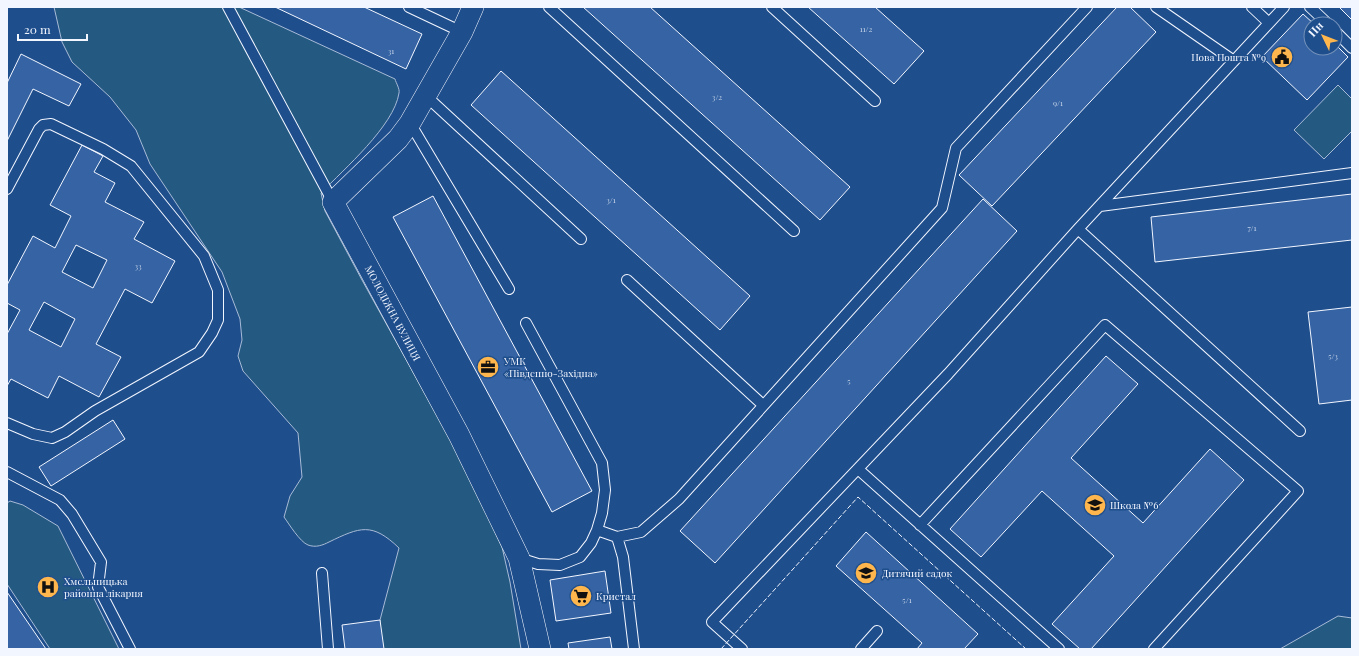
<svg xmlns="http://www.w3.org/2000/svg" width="1359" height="656" font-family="'Playfair Display',serif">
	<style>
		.green { fill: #245a82; stroke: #a8bbd7 }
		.building { fill: #3563a3; stroke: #f2f6ff; fill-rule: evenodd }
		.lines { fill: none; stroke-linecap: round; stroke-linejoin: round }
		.service-casing { stroke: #f2f6ff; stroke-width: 12 }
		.minor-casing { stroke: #f2f6ff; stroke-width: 22 }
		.service { stroke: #1f4e8c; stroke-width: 10 }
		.minor { stroke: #1f4e8c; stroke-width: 21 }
		.fence { stroke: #f2f6ff; stroke-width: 1; stroke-dasharray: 5 2; stroke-linecap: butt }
		.labels { text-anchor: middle; stroke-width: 3; stroke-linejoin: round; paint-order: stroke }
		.number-label { font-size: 8px; fill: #c3d1e8 }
		.poi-label { font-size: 10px; fill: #f2f6ff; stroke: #1f4e8c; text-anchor: start }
		.street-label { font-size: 10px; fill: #f2f6ff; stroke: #1f4e8c }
	</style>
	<rect width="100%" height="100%" fill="#1f4e8c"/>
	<!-- green -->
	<path class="green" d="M54,7H239L395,79C396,83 400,89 399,93C394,126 344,169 321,193L325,211L362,280L465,466L502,547L510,582L521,649H380V620L399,548C372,522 360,527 329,542C323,545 316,548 308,545C300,542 289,524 284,517L290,496L302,477L298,433L243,371L238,356L242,340L240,319L222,272L150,164L136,130L110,97L72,62L62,42Z
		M1338,85L1352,99V131L1324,159L1294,130Z
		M10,501L23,505L58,526L119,649H50L7,584V503Z
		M1338,616L1352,618V649H1280Z"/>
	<!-- building -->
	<path class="building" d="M275,7H364L422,34L406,69Z
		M583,7H650L850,187L820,220Z
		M808,7H875L924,51L894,84Z
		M1117,7H1130L1156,32L992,206L959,175Z
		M1339,7H1352V20Z
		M1303,14L1314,24H1311V48H1335V44L1348,57L1307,100L1262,57Z
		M21,54L81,84L69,106L33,89L7,141V83Z
		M501,71L750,296L720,330L471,105Z
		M82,145L103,156L94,172L115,183L105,202L144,222L134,239L175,261L152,303L125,289L96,344L121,357L99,397L59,376L48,398L11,379L7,386V334L20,310L7,303V285L33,236L55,248L71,216L50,205ZM76,245L107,260L93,288L62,272ZM44,302L75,319L61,347L29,330Z
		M1352,194V240L1155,262L1151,217Z
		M433,196L592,491L552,512L393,217Z
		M983,199L1017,231L715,563L680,531Z
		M1352,307V400L1319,404L1308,312Z
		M1106,356L1138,384L1071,458L1143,523L1210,449L1244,480L1091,649H1080L1052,624L1114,556L1042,491L981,557L950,529Z
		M113,420L125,439L51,486L39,467Z
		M866,532L978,634L964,649H917L922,643L836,566Z
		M605,571L611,613L556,621L550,580Z
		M7,592L46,649H7Z
		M380,620L384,649H345L342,625Z
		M610,637L612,649H569L568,643Z"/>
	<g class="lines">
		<!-- service casing -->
		<g class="service-casing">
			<path id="service" d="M228,7L333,202
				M409,7L462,32
				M549,7L794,231
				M772,7L875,101
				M1156,7L1234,61
				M1252,7L1269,23
				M1310,7L1328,24
				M1335,31L1352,48
				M426,96L581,239
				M410,123L509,289
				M7,189L39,129L43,125L51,124L103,149L131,166L204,256L218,290V320L212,333L199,352L95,411L65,432L52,438L33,434L7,423
				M1100,206L1352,173
				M1078,229L1300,431
				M627,280L763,405
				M526,323L602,463L605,490L602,513L597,530
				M858,469L1059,649
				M7,472L60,500L72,514L101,562L98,587L130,649
				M920,525L1105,325L1298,491L1154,649
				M617,537L623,557L634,649
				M519,558L538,564L560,565L580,557L591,543L597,530L617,537L641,532L679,499L942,208L956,148L1087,7
				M322,573L328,649
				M742,649L712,622L948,374L1078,229L1284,7
				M861,649L877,631"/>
		</g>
		<!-- minor casing -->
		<g class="minor-casing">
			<path id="minor" d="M473,7L462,32L410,123L398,139L333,202L459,435L519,558L540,649"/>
		</g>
		<!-- service -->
		<use href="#service" class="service"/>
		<!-- minor -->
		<use href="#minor" class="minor"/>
		<!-- fence -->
		<path class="fence" d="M721,649L858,497L1026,649"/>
	</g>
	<!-- icons -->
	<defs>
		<g id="civic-disc" transform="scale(1.15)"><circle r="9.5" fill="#ffb74d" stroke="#1f4e8c"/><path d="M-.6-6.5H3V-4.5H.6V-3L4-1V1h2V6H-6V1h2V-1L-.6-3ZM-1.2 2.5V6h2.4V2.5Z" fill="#111"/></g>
		<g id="office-disc" transform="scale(1.15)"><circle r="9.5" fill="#ffb74d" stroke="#1f4e8c"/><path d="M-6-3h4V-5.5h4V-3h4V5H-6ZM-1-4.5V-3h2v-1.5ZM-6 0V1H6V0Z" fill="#111"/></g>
		<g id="school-disc" transform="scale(1.15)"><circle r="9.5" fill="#ffb74d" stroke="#1f4e8c"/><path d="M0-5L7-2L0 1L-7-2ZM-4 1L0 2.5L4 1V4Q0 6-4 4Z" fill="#111"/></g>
		<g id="hospital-disc" transform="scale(1.15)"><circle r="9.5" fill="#ffb74d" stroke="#1f4e8c"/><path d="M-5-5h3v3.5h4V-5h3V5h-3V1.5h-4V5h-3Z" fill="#111"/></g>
		<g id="supermarket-disc" transform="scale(1.15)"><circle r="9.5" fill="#ffb74d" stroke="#1f4e8c"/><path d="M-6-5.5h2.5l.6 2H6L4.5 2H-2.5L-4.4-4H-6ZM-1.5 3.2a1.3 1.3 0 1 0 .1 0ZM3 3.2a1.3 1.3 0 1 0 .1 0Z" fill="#111"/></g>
	</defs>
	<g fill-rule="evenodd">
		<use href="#civic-disc" x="1282" y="57"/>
		<use href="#office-disc" x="488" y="367"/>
		<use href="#school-disc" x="1095" y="505"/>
		<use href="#school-disc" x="866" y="573"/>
		<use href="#hospital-disc" x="48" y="587"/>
		<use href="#supermarket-disc" x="581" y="596"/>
	</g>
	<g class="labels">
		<!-- number labels -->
		<g class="number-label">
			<text x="866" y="32">11/2</text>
			<text x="391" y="54">31</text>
			<text x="717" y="100">3/2</text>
			<text x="1058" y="106">9/1</text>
			<text x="611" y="203">3/1</text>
			<text x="1252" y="231">7/1</text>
			<text x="138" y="269">33</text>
			<text x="1333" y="359">5/3</text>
			<text x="849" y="384">5</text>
			<text x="907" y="603">5/1</text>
		</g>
		<!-- poi labels -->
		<g class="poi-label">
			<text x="1266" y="61" text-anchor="end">Нова Пошта №9</text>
			<text x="504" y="365">УМК<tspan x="504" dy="12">«Південно-Західна»</tspan></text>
			<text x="1110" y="509">Школа №6</text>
			<text x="882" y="577">Дитячий садок</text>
			<text x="64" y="585">Хмельницька<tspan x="64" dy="12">районна лікарня</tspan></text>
			<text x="596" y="600">Кристал</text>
		</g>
		<!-- street labels -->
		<g class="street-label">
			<text transform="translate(393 313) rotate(62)" y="4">МОЛОДІЖНА ВУЛИЦЯ</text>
		</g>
	</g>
	<!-- border -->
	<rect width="1359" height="656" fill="none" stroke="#f2f6ff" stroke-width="16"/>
	<!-- north arrow -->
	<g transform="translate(1323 36) rotate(313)"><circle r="19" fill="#1f4e8c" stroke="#7391ba"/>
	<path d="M0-3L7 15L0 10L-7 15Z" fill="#ffb74d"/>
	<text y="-6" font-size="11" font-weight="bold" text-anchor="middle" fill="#f2f6ff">Пн</text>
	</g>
	<!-- scale -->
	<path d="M18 34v6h69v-6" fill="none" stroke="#f2f6ff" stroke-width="2"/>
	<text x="24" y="34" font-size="12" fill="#f2f6ff" stroke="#1f4e8c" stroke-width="3" paint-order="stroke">20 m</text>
</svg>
